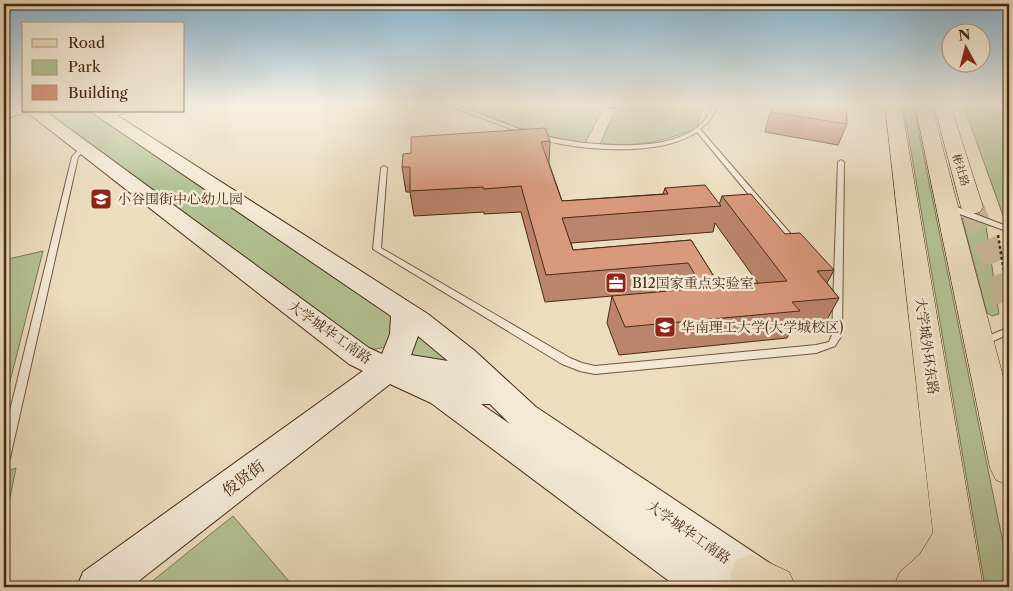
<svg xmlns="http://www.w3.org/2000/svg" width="1013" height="591" font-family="'Libre Caslon Text','Noto Serif SC',serif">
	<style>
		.green { fill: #b3c295; stroke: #7e7653 }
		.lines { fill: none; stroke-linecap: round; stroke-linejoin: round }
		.primary-tunnel-far1 { stroke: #cbb99c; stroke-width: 24; stroke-dasharray: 24 12; stroke-linecap: butt }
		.primary-tunnel { stroke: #cbb99c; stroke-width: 31; stroke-dasharray: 31 16; stroke-linecap: butt }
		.lane-casing { stroke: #71563c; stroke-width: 2 }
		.secondary-casing { stroke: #482911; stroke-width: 2 }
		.primary-casing { stroke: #482911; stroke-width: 1 }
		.path-far2 { stroke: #482911; stroke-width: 2; stroke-dasharray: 2.5 2; stroke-linecap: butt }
		.path-far1 { stroke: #482911; stroke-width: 2.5; stroke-dasharray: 3 2.5; stroke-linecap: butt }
		.path { stroke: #482911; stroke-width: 4; stroke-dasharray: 4.5 2.5; stroke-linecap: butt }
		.lane { fill: #f3e9d5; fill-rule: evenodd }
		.secondary { fill: #f3e9d5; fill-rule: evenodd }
		.primary { fill: #ecddbf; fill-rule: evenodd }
		.wall { fill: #bb846c; stroke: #482911; fill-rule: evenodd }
		.building { fill: #d9997d; stroke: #482911 }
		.labels { text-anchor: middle; stroke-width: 5; stroke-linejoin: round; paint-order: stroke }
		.far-street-label { font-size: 11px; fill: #482911; stroke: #f3e9d5 }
		.poi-label { font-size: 14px; fill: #482911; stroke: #f3e9d5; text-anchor: start }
		.street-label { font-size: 14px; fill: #482911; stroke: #f3e9d5 }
		.near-street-label { font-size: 16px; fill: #482911; stroke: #f3e9d5 }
	</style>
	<rect width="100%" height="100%" fill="#ecddbf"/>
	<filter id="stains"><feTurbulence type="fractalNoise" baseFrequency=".004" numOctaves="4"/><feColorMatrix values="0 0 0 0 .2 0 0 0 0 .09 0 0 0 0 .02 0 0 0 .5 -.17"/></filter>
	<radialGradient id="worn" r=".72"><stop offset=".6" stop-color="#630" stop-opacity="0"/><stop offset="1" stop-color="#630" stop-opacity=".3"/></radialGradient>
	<!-- green -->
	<path class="green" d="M472,104H598L603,109L584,145L515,127L467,107Z
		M703,104L697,128C659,143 641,146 600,144L615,111Z
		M903,104H913L1009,572V587H985Z
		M963,104H1009V224L1005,221Z
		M48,111H92L389,313L395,321L389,346L377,349H363L42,113Z
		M962,218L986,226L999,314L992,316L987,313Z
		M43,251L4,405V260Z
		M414,330L459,363L408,356Z
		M16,468L4,527V472Z
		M233,516L294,587H145Z"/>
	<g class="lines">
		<!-- primary-tunnel-far1 -->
		<path class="primary-tunnel-far1" d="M972,207L1005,291"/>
		<!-- primary-tunnel -->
		<path class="primary-tunnel" d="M1005,290L1009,300"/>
		<!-- lane casing -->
		<g class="lane-casing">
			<path id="lane" d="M445,104H453L530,133L525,134Z
				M713,104H719L709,122L700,129L796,240L797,242L796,244H790L697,132C665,154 603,151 567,145C557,143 545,142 537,137L540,135C581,145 678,158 706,118C709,114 711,109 713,104Z
				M119,111H127L110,119L105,118Z
				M81,147L86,148L78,157L10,458L8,462L4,463V435L72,157Z
				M841,160L844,162L842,335L835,346L816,353L595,374L580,371L562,364L373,249L381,168L384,166L387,168L381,248L570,358L582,363L595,366L816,345L829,342L832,335L838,162Z
				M946,205H952L1009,227V232L946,209Z
				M1009,327V334L982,346L979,344L977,342L979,340Z"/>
		</g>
		<!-- secondary casing -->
		<g class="secondary-casing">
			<path id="secondary" d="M20,104H24V111H45L369,348L382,354L390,334L391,316L90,111H110L428,314L475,351L536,407L783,572L789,587H677L431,403L390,384L131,587H77L83,572L363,371L349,364L27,112L4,119V109ZM418,336L448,361L411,355ZM481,404H490L510,424Z"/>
		</g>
		<!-- primary casing -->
		<g class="primary-casing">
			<path id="primary" d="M885,104H901L983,587H893L900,572L920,554L933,533Z
				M915,104H931L1009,399V485L996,480L990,468Z
				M934,104H950L983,207L980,212L972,214L964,212L961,207Z
				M751,554L789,572L796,587H735L730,575L736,560Z"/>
		</g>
		<!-- path-far2 -->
		<path class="path-far2" d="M605,104L609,108L673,104"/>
		<!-- path-far1 -->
		<path class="path-far1" d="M998,235L1007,291"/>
		<!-- path -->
		<path class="path" d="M1007,290L1009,301"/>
		<!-- lane -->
		<use href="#lane" class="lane"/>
		<!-- secondary -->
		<use href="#secondary" class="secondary"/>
		<!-- primary -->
		<use href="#primary" class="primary"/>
	</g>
	<!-- wall -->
	<path class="wall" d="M772,104H846L847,124L838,145L765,132Z
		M550,141L549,163L562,201L663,194L665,188L719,205L722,196L785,234L834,270L827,283L839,298L824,325L792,328L787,338L619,355L607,323L612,296L545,302L521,212L484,214V212L414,216L410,192H406L402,167L411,153ZM715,223L758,283L720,286L691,240L573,250L571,243L713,232Z"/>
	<!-- building -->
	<path class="building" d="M773,104H846L847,124L771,112Z
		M545,128L550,141L541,142L562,201L668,194L665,188L705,185L721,206L562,218L573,250L691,240L720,286L787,281L722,196L751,194L785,234L800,233L834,270L817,271L839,298L792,302L800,311L625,327L612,296L703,288L688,263L546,275L521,186L484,189L483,187L410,191V167H402L403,154L411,153V137Z"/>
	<!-- sky -->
	<linearGradient id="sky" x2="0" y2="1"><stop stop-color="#89b7d5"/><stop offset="0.56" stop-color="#f6f0e2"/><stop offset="1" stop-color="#f6f0e2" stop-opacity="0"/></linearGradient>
	<rect width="1013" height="187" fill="url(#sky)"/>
	<!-- icons -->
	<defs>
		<g id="school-square" transform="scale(1.125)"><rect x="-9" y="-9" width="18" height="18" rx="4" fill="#8f2418" stroke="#f3e9d5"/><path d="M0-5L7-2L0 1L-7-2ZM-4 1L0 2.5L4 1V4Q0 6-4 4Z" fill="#fff"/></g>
		<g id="office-square" transform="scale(1.125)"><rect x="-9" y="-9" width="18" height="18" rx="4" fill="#8f2418" stroke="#f3e9d5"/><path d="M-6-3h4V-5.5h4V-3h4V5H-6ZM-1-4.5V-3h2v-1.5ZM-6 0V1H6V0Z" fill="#fff"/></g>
		<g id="university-square" transform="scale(1.125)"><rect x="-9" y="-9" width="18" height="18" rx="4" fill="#8f2418" stroke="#f3e9d5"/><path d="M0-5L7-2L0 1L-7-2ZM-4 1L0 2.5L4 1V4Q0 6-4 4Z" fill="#fff"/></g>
	</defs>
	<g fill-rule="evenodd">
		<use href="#school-square" x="101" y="199"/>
		<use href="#office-square" x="616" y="283"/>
		<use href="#university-square" x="665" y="327"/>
	</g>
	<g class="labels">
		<!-- far-street labels -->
		<g class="far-street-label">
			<text transform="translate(961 170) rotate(74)" y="4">彬社路</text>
		</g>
		<!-- poi labels -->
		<g class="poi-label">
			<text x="117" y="204">小谷围街中心幼儿园</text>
			<text x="632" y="288">B12国家重点实验室</text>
			<text x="681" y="332">华南理工大学(大学城校区)</text>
		</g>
		<!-- street labels -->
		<g class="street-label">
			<text transform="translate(330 332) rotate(35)" y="5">大学城华工南路</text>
			<text transform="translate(927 346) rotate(82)" y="5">大学城外环东路</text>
			<text transform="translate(689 532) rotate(35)" y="5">大学城华工南路</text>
		</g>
		<!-- near-street labels -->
		<g class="near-street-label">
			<text transform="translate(243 478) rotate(-37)" y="6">俊贤街</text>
		</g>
	</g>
	<!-- margin -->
	<rect width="1013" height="591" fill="none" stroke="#ecddbf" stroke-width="20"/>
	<rect x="5" y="5" width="1003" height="581" fill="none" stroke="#482911" stroke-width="2.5"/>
	<rect x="10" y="10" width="993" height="571" fill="none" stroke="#482911"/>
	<!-- legend -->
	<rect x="22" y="22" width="162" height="90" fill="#f3e9d5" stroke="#af9c87"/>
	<rect x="32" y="39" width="25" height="8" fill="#ecddbf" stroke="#af9c87"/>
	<text x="68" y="48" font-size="15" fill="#482911">Road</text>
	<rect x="32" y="60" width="25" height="15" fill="#b3c295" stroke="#af9c87"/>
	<text x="68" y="72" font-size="15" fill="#482911">Park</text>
	<rect x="32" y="85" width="25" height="15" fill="#d9997d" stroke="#af9c87"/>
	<text x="68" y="98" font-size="15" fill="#482911">Building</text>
	<!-- north arrow -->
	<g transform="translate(966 48) rotate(353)"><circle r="24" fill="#f3e9d5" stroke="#af9c87"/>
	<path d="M0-4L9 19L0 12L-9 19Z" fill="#8f2418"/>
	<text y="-8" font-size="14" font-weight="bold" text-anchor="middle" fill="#482911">N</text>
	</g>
	<rect width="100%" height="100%" filter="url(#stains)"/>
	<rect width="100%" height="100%" fill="url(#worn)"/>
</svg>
